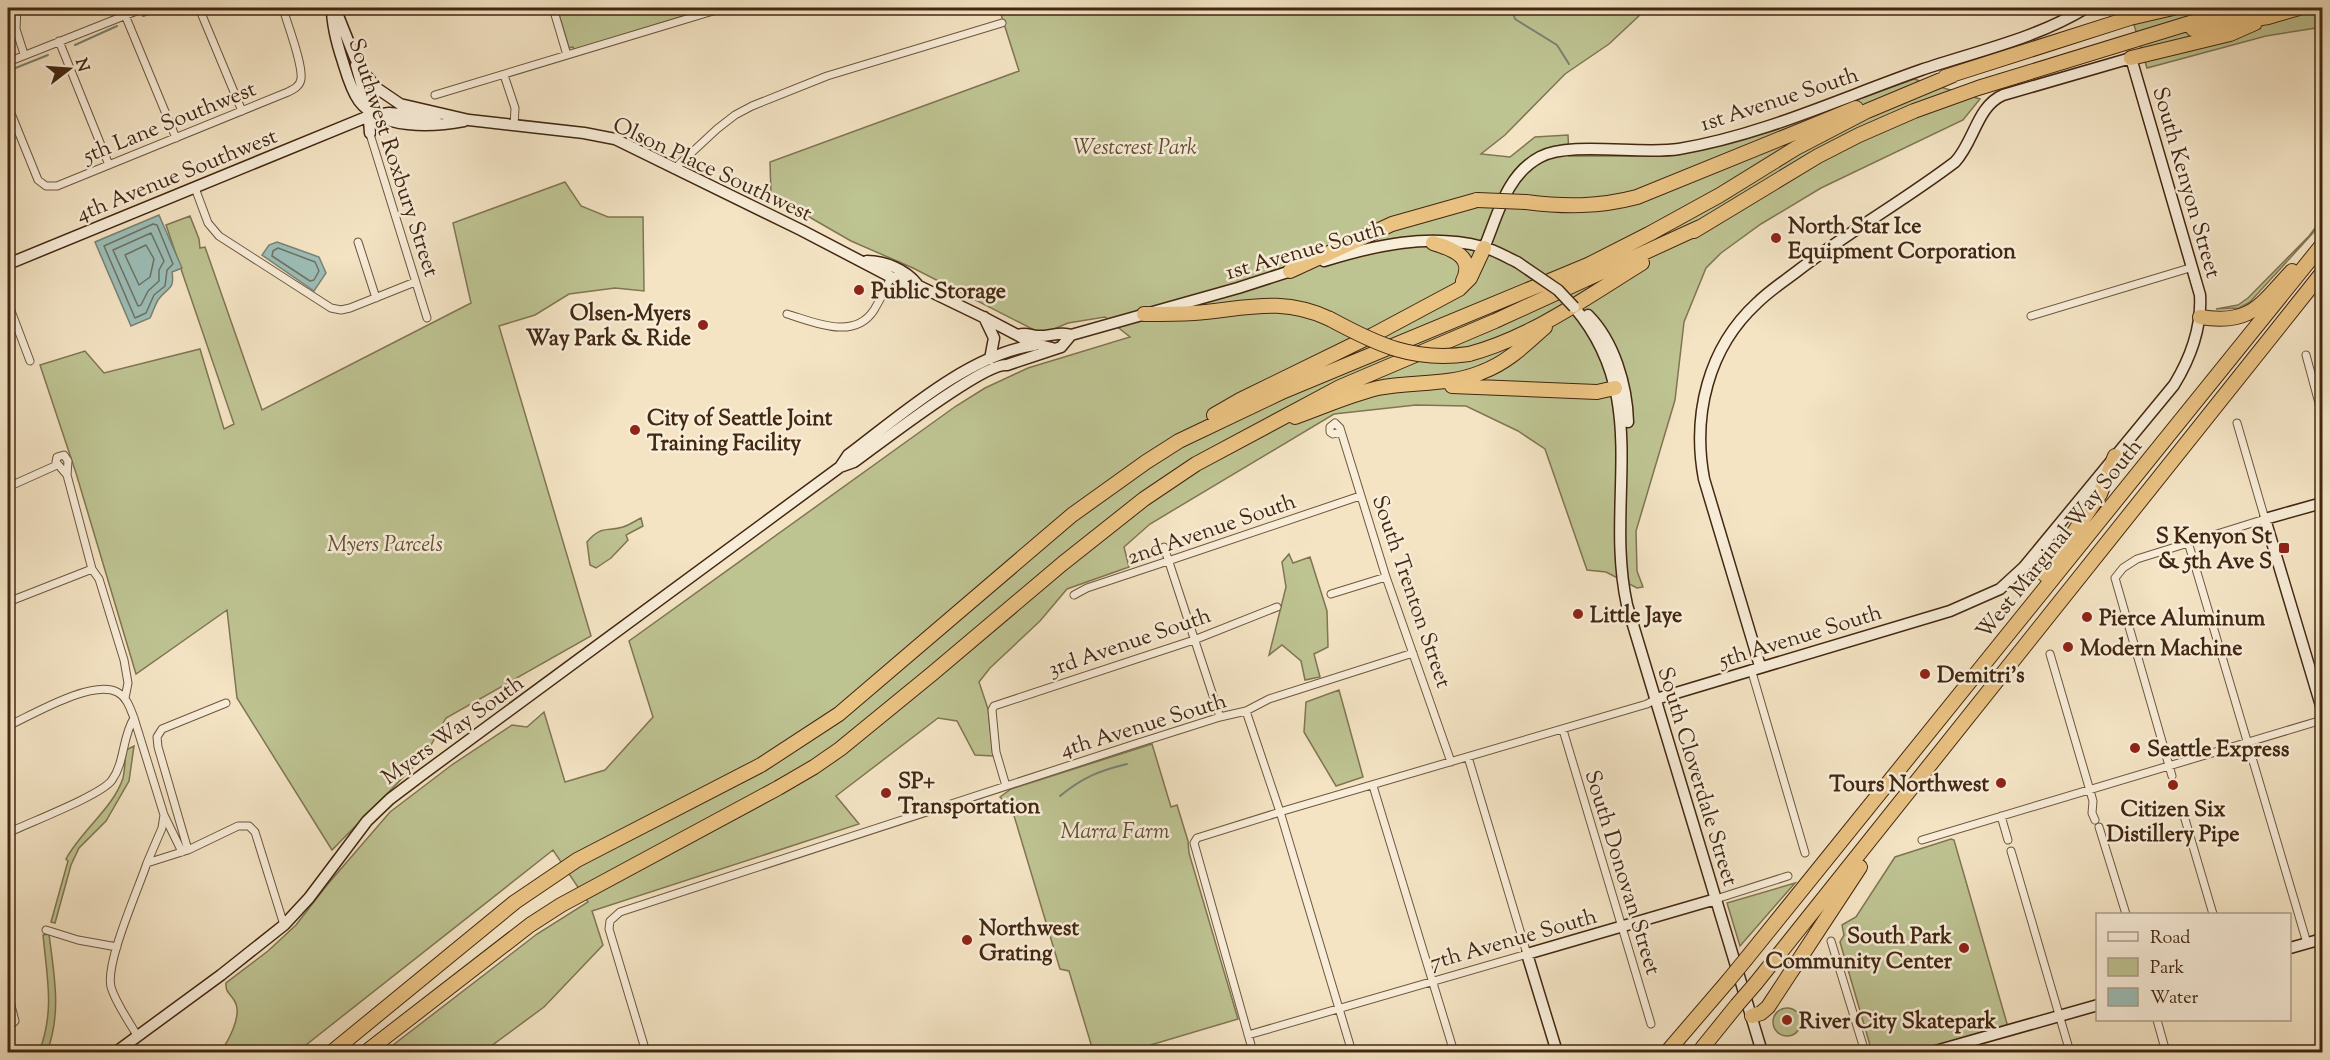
<svg xmlns="http://www.w3.org/2000/svg" width="2330" height="1060" font-family="'Sorts Mill Goudy',serif">
	<style>
		.green { fill: #bec392; stroke: #807552; stroke-width: 1.5 }
		.water { fill: #9cbeb7; stroke: #788275; stroke-width: 1.5 }
		.lines { fill: none; stroke-linecap: round; stroke-linejoin: round }
		.shore { stroke: #6f7264; stroke-width: 1.5 }
		.stream { stroke: #788275; stroke-width: 2 }
		.street-casing { stroke: #6e563e; stroke-width: 9 }
		.secondary-casing { stroke: #422711; stroke-width: 13 }
		.highway-casing { stroke: #422711; stroke-width: 16 }
		.street { stroke: #f8edd9; stroke-width: 7 }
		.secondary { stroke: #f8edd9; stroke-width: 10 }
		.highway { stroke: #eac282; stroke-width: 14 }
		.secondary-bridge-casing { stroke: #422711; stroke-width: 13; stroke-linecap: butt }
		.highway-bridge-casing { stroke: #422711; stroke-width: 16; stroke-linecap: butt }
		.secondary-bridge { stroke: #f8edd9; stroke-width: 10 }
		.highway-bridge { stroke: #eac282; stroke-width: 14 }
		.poi-dot { fill: #8f2418; stroke: #f8edd9; stroke-width: 2 }
		.labels { text-anchor: middle; stroke-width: 5; stroke-linejoin: round; paint-order: stroke }
		.street-label { font-size: 22px; fill: #422711; stroke: #f8edd9 }
		.park-label { font-size: 22px; font-style: italic; fill: #614e31; stroke: #f8edd9 }
		.poi-label { font-size: 22px; font-weight: bold; fill: #422711; stroke: #f8edd9; text-anchor: start }
	</style>
	<rect width="100%" height="100%" fill="#f4e4c4"/>
	<filter id="stains"><feTurbulence type="fractalNoise" baseFrequency=".00333" numOctaves="4"/><feColorMatrix values="0 0 0 0 .2 0 0 0 0 .09 0 0 0 0 .02 0 0 0 .5 -.17"/></filter>
	<radialGradient id="worn" r=".72"><stop offset=".6" stop-color="#630" stop-opacity="0"/><stop offset="1" stop-color="#630" stop-opacity=".3"/></radialGradient>
	<!-- green -->
	<path class="green" d="M557,8H709L574,50L573,47L569,48Z
		M999,8H1644L1642,13L1609,44L1565,74L1505,135L1481,154L1510,157L1535,137L1568,135L1569,156H1649L1768,132L1914,79L1980,99L1963,120L1821,188L1761,224L1721,253L1706,268L1684,322L1675,400L1636,531L1637,571L1643,587L1637,588L1606,572L1587,570L1545,449L1518,431L1466,406L1416,405L1334,414L1150,524L1124,547L1129,567L1067,589L1040,621L990,668L979,682L988,709L993,756L975,755L957,721L938,718L836,796L859,824L592,911L603,945L544,1007L483,1052H384L537,934L588,902L553,850L297,1052H220C228,1042 241,1018 236,1004C233,995 225,994 226,983L268,951L296,925L327,885L390,812L453,764L512,725L527,727L544,712L565,782L605,770L653,717L629,641L956,406L985,388L1028,368L1130,337L1105,317L1068,323L1042,334L913,268L851,241L771,195L770,162L1019,71Z
		M2129,8H2322V27L2266,36L2147,68Z
		M565,182L581,206L608,217H643L644,291L615,288L569,294L535,315L499,326L591,636L446,718L426,754L332,850L237,698L227,610L136,674L76,473L40,365L85,351L104,373L200,349L224,429L234,424L166,225L190,216L199,239L200,248L205,247L262,410L471,303L453,223Z
		M2322,219V223L2250,302L2239,308L2216,309L2238,305L2248,298L2309,236Z
		M641,518L643,526L626,535L628,540L611,558L596,568L590,565L587,542C601,525 607,532 623,527C629,525 635,521 641,518Z
		M1289,554L1293,563L1310,557L1327,611L1328,647L1314,654L1320,677L1305,680L1301,661L1282,645L1269,655L1286,587L1282,562Z
		M1339,690L1363,777L1336,786L1304,732L1306,702Z
		M1152,744L1171,807L1177,805L1188,841L1189,853L1238,1019L1127,1052H1091V1044L1069,971L1060,969L1012,809L1000,797L1011,789Z
		M134,746L129,781L106,821L79,848L71,865L55,923L51,922L68,861L66,859C81,831 114,807 123,778C125,770 125,759 126,750Z
		M1951,839L1954,840L2008,1027L1918,1052H1872L1840,942L1844,935L1842,925L1856,917L1895,857Z
		M1795,883L1740,946L1727,903Z
		M49,934C54,975 62,1012 47,1052H39C55,1012 47,977 43,935Z
		M1773 1022a14 14 0 1 1 28 0a14 14 0 1 1-28 0Z"/>
	<!-- water -->
	<path class="water" d="M159,215L182,268L172,272C175,291 167,287 158,300C155,305 153,312 150,318L131,326L95,242Z
		M277,242L319,257L326,273L314,291L262,255L269,245Z"/>
	<g class="lines">
		<!-- shore -->
		<path class="shore" d="M153,224L157,225L173,264L167,270L165,286L154,295L146,313L135,318L104,246Z
			M151,233L164,261L159,270V281L148,291L141,305L138,306L113,250Z
			M146,245L154,259L150,277L139,285L125,255Z
			M278,248L315,262L319,271L314,280L310,281L272,256L273,251Z"/>
		<!-- stream -->
		<path class="stream" d="M1511,8L1515,19L1557,45L1569,64
			M143,16L168,8
			M75,45L117,26
			M8,71L48,55
			M1060,796C1082,778 1098,771 1127,764"/>
		<!-- street casing -->
		<g class="street-casing">
			<path id="street" d="M17,8L16,29L24,54
				M199,8L242,111
				M553,8L567,55
				M125,15L176,138
				M59,41L109,165
				M8,62L144,8
				M504,75L515,108L514,126
				M435,95L723,8
				M8,106L38,180L46,186H57L288,92C294,89 300,86 301,79C303,63 287,24 283,8
				M369,131L427,318
				M674,169L717,129L735,115L752,106L827,76L1002,23
				M195,188L208,223L219,236L331,308L341,310L350,308L415,282
				M358,242L376,298
				M8,303L30,361
				M787,314C814,322 854,341 874,310C880,300 886,288 891,277
				M2031,316L2193,267
				M2306,355L2322,414
				M1341,432L1333,434L1330,432V427L1335,423L1340,428L1386,577L1451,762
				M64,455L68,461L67,475L56,462L57,457Z
				M67,475L92,569L99,579L124,660L128,683L125,698
				M8,487L57,465
				M2188,542L2307,943
				M1164,547L1220,717
				M1331,594L1386,577
				M1074,595L1087,588L1168,561L1360,496
				M8,602L92,569
				M2050,654L2093,801L2092,813L2095,820
				M1751,669L1805,853
				M1246,711L1279,809
				M8,726C32,715 92,679 117,692C127,697 130,708 134,718L164,815L182,852
				M1563,730L1651,1024
				M2172,776L2115,578L2123,568L2137,559L2265,519L2237,423
				M1006,786L996,752L992,710L994,706L1194,640L1277,607
				M1373,786L1454,1052
				M2182,809L2213,914
				M1283,811L1647,704L1656,699
				M1281,815L1352,1052
				M2001,816L2008,840
				M2099,827L2126,914
				M8,833C28,823 102,795 112,780C125,762 122,737 134,718
				M1922,840L2322,720
				M188,850L158,747L157,737L162,729L226,703
				M2011,851L2070,1052
				M147,863L162,828L164,815
				M1716,899L1788,876
				M46,930L78,940L117,947
				M1831,941L1865,1052
				M8,994L15,1021L8,1028
				M2157,1020L2166,1052
				M1248,1035L1527,954L1468,757
				M138,1037C129,1021 116,1004 111,987C105,963 138,890 147,863L188,850L238,826H249L255,832L284,925
				M1965,1043L1968,1052
				M646,1052L609,929L610,921L620,912L1132,745L1220,717L1246,711L1269,699L1413,653
				M1253,1052L1194,843L1197,838L1277,813"/>
		</g>
		<!-- secondary casing -->
		<g class="secondary-casing">
			<path id="secondary" d="M332,8C332,26 337,44 343,62C347,75 351,90 359,101C381,130 433,127 464,121
				M335,8L355,58L363,72L378,89L400,104L469,120L584,133L615,139L801,230L891,277L919,286L983,317L1021,337L1027,342L1052,348
				M356,65L368,108L370,133
				M1484,248C1498,215 1506,175 1540,157C1570,141 1641,155 1679,149C1763,135 1841,98 1921,70C1977,51 2035,39 2086,8
				M867,261C885,261 906,270 917,284
				M1324,261C1376,245 1429,233 1483,247C1495,250 1506,257 1517,262
				M8,264L369,116L389,113L436,117
				M1574,307C1653,399 1604,500 1627,605L1762,1052
				M1588,315C1614,341 1627,385 1628,422
				M984,317L994,338L990,359
				M1018,335C1026,332 1029,335 1037,336C1049,337 1060,331 1071,335L1238,288L1297,269
				M840,467L848,455C900,416 969,354 1035,345
				M2322,503L2265,519L2322,709
				M1656,699L1950,611L2000,589L2024,567L2174,385C2191,357 2202,328 2200,295L2131,58L2003,95C1977,106 1974,142 1955,162C1905,200 1850,231 1800,269C1786,280 1770,290 1757,303C1708,348 1692,415 1704,479L1760,666
				M2290,948L2322,939
				M116,1052L221,975L284,925L309,898L367,821L390,799L423,774L840,467L854,462C879,444 984,362 1007,365L1061,347L1071,335
				M1557,1052L1527,954L1716,899
				M1932,1052L2098,1005"/>
		</g>
		<!-- highway casing -->
		<g class="highway-casing">
			<path id="highway" d="M2193,29L2268,17L2299,8
				M2131,58L2230,34L2255,23
				M1945,77L2130,18L2173,8
				M1526,202C1565,207 1599,207 1637,197L1856,108
				M1694,231L1818,156L1859,135L1914,111L1978,88L2239,8
				M1433,243C1453,249 1475,257 1463,281
				M1290,271L1392,224L1477,200
				M1144,314C1160,314 1178,314 1194,313C1245,309 1281,296 1330,319
				M2200,317C2251,325 2259,306 2292,271
				M1469,354C1532,337 1587,297 1642,263
				M1452,386L1597,392L1615,388
				M1214,415L1240,400L1373,335L1459,289L1470,278L1484,248
				M1295,417C1323,407 1349,395 1378,388C1412,381 1450,386 1482,372C1507,363 1526,344 1545,327
				M2045,575L2100,494L2115,456
				M1746,959L2322,245
				M1756,983L2322,273
				M1752,1016L1761,1013L1768,1007L1860,867
				M332,1052L515,902L577,860L761,765L839,714L1072,515L1146,462L1179,441L1284,391L1588,265L1649,234L1720,195L1796,148L1867,111L1953,75
				M366,1052L530,925L561,905L778,788L814,767L840,749L933,673L1062,564L1144,499L1196,464L1340,387L1495,321L1700,227
				M1667,1052L1728,981
				M1699,1052L1737,1005"/>
		</g>
		<!-- street -->
		<use href="#street" class="street"/>
		<!-- secondary -->
		<use href="#secondary" class="secondary"/>
		<!-- highway -->
		<use href="#highway" class="highway"/>
		<!-- secondary-bridge casing -->
		<g class="secondary-bridge-casing">
			<path id="secondary-bridge" d="M1517,262L1558,290L1574,307"/>
		</g>
		<!-- highway-bridge casing -->
		<g class="highway-bridge-casing">
			<path id="highway-bridge" d="M1477,200L1526,202
				M1330,319C1378,345 1414,362 1469,354
				M1728,981L1746,959
				M1737,1005L1756,983"/>
		</g>
		<!-- secondary-bridge -->
		<use href="#secondary-bridge" class="secondary-bridge"/>
		<!-- highway-bridge -->
		<use href="#highway-bridge" class="highway-bridge"/>
	</g>
	<!-- markers -->
	<g class="poi-dot">
		<circle cx="1776" cy="238" r="6"/>
		<circle cx="859" cy="290" r="6"/>
		<circle cx="703" cy="325" r="6"/>
		<circle cx="635" cy="430" r="6"/>
		<rect x="2278" y="542" width="12" height="12" rx="3"/>
		<circle cx="1578" cy="614" r="6"/>
		<circle cx="2087" cy="617" r="6"/>
		<circle cx="2068" cy="647" r="6"/>
		<circle cx="1925" cy="674" r="6"/>
		<circle cx="2135" cy="748" r="6"/>
		<circle cx="2001" cy="783" r="6"/>
		<circle cx="2173" cy="785" r="6"/>
		<circle cx="886" cy="793" r="6"/>
		<circle cx="967" cy="940" r="6"/>
		<circle cx="1964" cy="948" r="6"/>
		<circle cx="1787" cy="1020" r="6"/>
	</g>
	<g class="labels">
		<!-- street labels -->
		<g class="street-label">
			<text transform="translate(1779 98) rotate(-18)" y="8">1st Avenue South</text>
			<text transform="translate(169 121) rotate(-22)" y="8">5th Lane Southwest</text>
			<text transform="translate(395 157) rotate(72)" y="8">Southwest Roxbury Street</text>
			<text transform="translate(713 168) rotate(25)" y="8">Olson Place Southwest</text>
			<text transform="translate(176 174) rotate(-22)" y="8">4th Avenue Southwest</text>
			<text transform="translate(2188 182) rotate(74)" y="8">South Kenyon Street</text>
			<text transform="translate(1305 249) rotate(-16)" y="8">1st Avenue South</text>
			<text transform="translate(1211 528) rotate(-19)" y="8">2nd Avenue South</text>
			<text transform="translate(2058 538) rotate(-51)" y="8">West Marginal Way South</text>
			<text transform="translate(1413 591) rotate(71)" y="8">South Trenton Street</text>
			<text transform="translate(1800 635) rotate(-17)" y="8">5th Avenue South</text>
			<text transform="translate(1129 641) rotate(-19)" y="8">3rd Avenue South</text>
			<text transform="translate(1143 724) rotate(-17)" y="8">4th Avenue South</text>
			<text transform="translate(452 729) rotate(-36)" y="8">Myers Way South</text>
			<text transform="translate(1699 776) rotate(73)" y="8">South Cloverdale Street</text>
			<text transform="translate(1624 872) rotate(73)" y="8">South Donovan Street</text>
			<text transform="translate(1513 938) rotate(-16)" y="8">7th Avenue South</text>
		</g>
		<!-- park labels -->
		<g class="park-label">
			<text x="1135" y="154">Westcrest Park</text>
			<text x="385" y="551">Myers Parcels</text>
			<text x="1115" y="838">Marra Farm</text>
		</g>
		<!-- poi labels -->
		<g class="poi-label">
			<text x="1788" y="233">North Star Ice<tspan x="1788" dy="25">Equipment Corporation</tspan></text>
			<text x="871" y="298">Public Storage</text>
			<text x="691" y="320" text-anchor="end">Olsen-Myers<tspan x="691" dy="25">Way Park &amp; Ride</tspan></text>
			<text x="647" y="425">City of Seattle Joint<tspan x="647" dy="25">Training Facility</tspan></text>
			<text x="2272" y="543" text-anchor="end">S Kenyon St<tspan x="2272" dy="25">&amp; 5th Ave S</tspan></text>
			<text x="1590" y="622">Little Jaye</text>
			<text x="2099" y="625">Pierce Aluminum</text>
			<text x="2080" y="655">Modern Machine</text>
			<text x="1937" y="682">Demitri's</text>
			<text x="2147" y="756">Seattle Express</text>
			<text x="898" y="788">SP+<tspan x="898" dy="25">Transportation</tspan></text>
			<text x="1989" y="791" text-anchor="end">Tours Northwest</text>
			<text x="2173" y="816" text-anchor="middle">Citizen Six<tspan x="2173" dy="25">Distillery Pipe</tspan></text>
			<text x="979" y="935">Northwest<tspan x="979" dy="25">Grating</tspan></text>
			<text x="1952" y="943" text-anchor="end">South Park<tspan x="1952" dy="25">Community Center</tspan></text>
			<text x="1799" y="1028">River City Skatepark</text>
		</g>
	</g>
	<!-- margin -->
	<rect width="2330" height="1060" fill="none" stroke="#f4e4c4" stroke-width="30"/>
	<rect x="9" y="9" width="2312" height="1042" fill="none" stroke="#422711" stroke-width="3"/>
	<rect x="15" y="15" width="2300" height="1030" fill="none" stroke="#422711" stroke-width="1.5"/>
	<!-- legend -->
	<rect x="2096" y="913" width="195" height="108" fill="#f8edd9" stroke="#af9e89" stroke-width="1.5"/>
	<rect x="2108" y="932" width="30" height="9" fill="#f8edd9" stroke="#af9e89" stroke-width="1.5"/>
	<text x="2150" y="943" font-size="18" fill="#422711">Road</text>
	<rect x="2108" y="958" width="30" height="18" fill="#bec392" stroke="#af9e89" stroke-width="1.5"/>
	<text x="2150" y="973" font-size="18" fill="#422711">Park</text>
	<rect x="2108" y="988" width="30" height="18" fill="#9cbeb7" stroke="#af9e89" stroke-width="1.5"/>
	<text x="2150" y="1003" font-size="18" fill="#422711">Water</text>
	<!-- north arrow -->
	<g transform="translate(69 69) rotate(73)" stroke="#f8edd9" stroke-width="4.5" paint-order="stroke">
	<path d="M0-4.5L10 22L0 15L-10 22Z" fill="#422711"/>
	<text y="-9" font-size="16" font-weight="bold" text-anchor="middle" fill="#422711">N</text>
	</g>
	<rect width="100%" height="100%" filter="url(#stains)"/>
	<rect width="100%" height="100%" fill="url(#worn)"/>
</svg>
